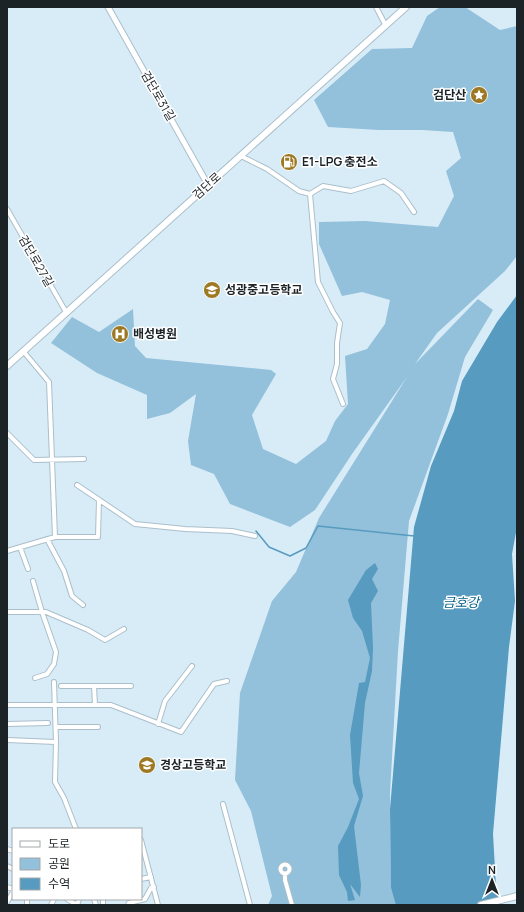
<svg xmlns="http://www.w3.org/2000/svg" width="524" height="912" font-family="Manrope,'Noto Sans KR',sans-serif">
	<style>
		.green { fill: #93c0da }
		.water { fill: #579bc0 }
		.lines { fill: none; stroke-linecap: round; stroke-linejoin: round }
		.stream { stroke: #579bc0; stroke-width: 1.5 }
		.minor-casing { stroke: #abbfca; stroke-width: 6 }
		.tertiary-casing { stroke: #abbfca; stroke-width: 7 }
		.secondary-casing { stroke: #abbfca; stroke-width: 8 }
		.minor { stroke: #fff; stroke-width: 4 }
		.tertiary { stroke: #fff; stroke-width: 5 }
		.secondary { stroke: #fff; stroke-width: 6 }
		.labels { text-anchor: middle; stroke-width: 3; stroke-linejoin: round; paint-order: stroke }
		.poi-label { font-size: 12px; font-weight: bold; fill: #1c2327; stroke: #fff; text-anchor: start }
		.street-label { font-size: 12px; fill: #1c2327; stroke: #fff }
		.water-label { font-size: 13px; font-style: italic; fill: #005d82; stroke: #fff }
	</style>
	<rect width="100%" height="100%" fill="#d8ecf8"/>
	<!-- green -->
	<path class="green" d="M440,7H465L500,30L517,26V256L505,271L437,333L415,364L478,299L493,310L465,357L448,414L409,521L398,651L390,793L391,888L397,905H268L272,896L251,811L235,780L240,693L272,601L296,572L319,518L407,377L352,454L315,510L290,527L230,504L214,474L191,465L188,441L196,394L170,413L147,419V395L97,373L51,343L72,317L99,332L133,309L135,346L146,358L271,370L276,374L252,415L263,449L296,464L326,441L335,421L348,404L345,356L367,349L385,324L390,300L362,292L342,296L319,244V222L365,221L438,227L454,196L446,171L461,158L453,132L422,130H379L328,127L314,100L372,49L412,48L427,16Z"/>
	<!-- water -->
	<path class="water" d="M517,295V527L512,554L515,601L509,647L493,834L496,886L500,905H396L391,888L390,809L414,527L431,466L454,411L462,381L497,322Z
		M375,563L378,569L372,579L378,591L371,603L373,648L372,671L365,703L359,773L363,796L354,826L361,885L360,897L350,884L355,900L348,901L347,892L339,875L338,846L348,827L359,799L353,783L350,735L359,683L365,682L370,658L362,631L353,618L348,600L366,570Z"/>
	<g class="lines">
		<!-- stream -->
		<path class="stream" d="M256,531L269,547L290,556L306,548L318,526L414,536"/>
		<!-- minor casing -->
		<g class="minor-casing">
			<path id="minor" d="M376,7L386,26
				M241,156L267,169L299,191L310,194L318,282L333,312L340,323L337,343V364L333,379L343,404
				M310,194L323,186L351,191L384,181L401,193L414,212
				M7,209L66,312
				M23,351L49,382L55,537
				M7,433L34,460L84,459
				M77,485L135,524L185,529L232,531L255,536
				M47,539L64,571L72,596L83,605
				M20,547L28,569
				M7,551L55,537H98L99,500
				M33,581L42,612L56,652L54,664L47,674L35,678
				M7,612H46L88,630L105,640L124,629
				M54,682L56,742
				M61,686H94L95,705
				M94,686H131
				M7,705H111L181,732L214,684L227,681
				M7,724L48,723
				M158,724L165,701L192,666
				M56,727H98
				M7,740L56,742L55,782L64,798L76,829
				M223,804L250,905
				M141,840L158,905
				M7,849L13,851
				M280.5 869a4.5 4.5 0 1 1 9 0a4.5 4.5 0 1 1-9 0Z
				M7,866L13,869
				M285,874V880L292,905
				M141,879L151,877
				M7,887L13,889
				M67,899L77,905
				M94,899L96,905
				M103,899V905
				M7,902L13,892
				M27,905V899
				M51,905L54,899
				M77,905L79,899
				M128,905L129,903L145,899L151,888L154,887"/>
		</g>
		<!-- tertiary casing -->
		<g class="tertiary-casing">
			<path id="tertiary" d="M108,7L208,185"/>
		</g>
		<!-- secondary casing -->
		<g class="secondary-casing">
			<path id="secondary" d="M7,366L406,7
				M481,905L517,896"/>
		</g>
		<!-- minor -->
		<use href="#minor" class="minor"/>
		<!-- tertiary -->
		<use href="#tertiary" class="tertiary"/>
		<!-- secondary -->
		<use href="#secondary" class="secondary"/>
	</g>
	<!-- icons -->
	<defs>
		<g id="sight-disc" transform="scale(0.9)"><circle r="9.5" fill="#9d7924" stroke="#fff"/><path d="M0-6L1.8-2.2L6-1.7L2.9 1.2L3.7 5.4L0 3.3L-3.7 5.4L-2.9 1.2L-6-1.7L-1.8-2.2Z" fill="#fff"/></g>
		<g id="fuel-disc" transform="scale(0.9)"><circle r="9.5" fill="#9d7924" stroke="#fff"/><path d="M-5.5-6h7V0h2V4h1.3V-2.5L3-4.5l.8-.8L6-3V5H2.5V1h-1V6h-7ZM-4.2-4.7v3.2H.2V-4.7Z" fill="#fff"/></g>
		<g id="school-disc" transform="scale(0.9)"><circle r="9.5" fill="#9d7924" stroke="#fff"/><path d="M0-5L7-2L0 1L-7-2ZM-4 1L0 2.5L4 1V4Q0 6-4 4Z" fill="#fff"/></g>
		<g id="hospital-disc" transform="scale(0.9)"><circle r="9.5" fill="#9d7924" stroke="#fff"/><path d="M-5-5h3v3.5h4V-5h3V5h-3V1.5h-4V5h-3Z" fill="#fff"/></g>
	</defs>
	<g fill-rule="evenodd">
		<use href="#sight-disc" x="479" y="95"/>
		<use href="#fuel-disc" x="289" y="162"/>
		<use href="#school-disc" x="212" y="290"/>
		<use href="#hospital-disc" x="120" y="334"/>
		<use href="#school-disc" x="147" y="765"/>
	</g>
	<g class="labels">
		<!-- poi labels -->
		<g class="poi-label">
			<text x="466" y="99" text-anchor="end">검단산</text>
			<text x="302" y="166">E1-LPG 충전소</text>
			<text x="225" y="294">성광중고등학교</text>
			<text x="133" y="338">배성병원</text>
			<text x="160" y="769">경상고등학교</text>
		</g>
		<!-- street labels -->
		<g class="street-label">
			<text transform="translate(158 96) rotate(60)" y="4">검단로31길</text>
			<text transform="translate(207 186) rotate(-42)" y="4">검단로</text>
			<text transform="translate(36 261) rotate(60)" y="4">검단로27길</text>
		</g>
		<!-- water labels -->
		<g class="water-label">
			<text x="461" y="607">금호강</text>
		</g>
	</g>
	<!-- border -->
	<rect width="524" height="912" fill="none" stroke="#1c2327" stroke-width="16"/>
	<!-- legend -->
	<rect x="12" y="828" width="130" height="72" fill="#ffffff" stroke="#a4a7a9"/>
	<rect x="20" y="841" width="20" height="6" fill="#ffffff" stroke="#a4a7a9"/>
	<text x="48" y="848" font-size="12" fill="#1c2327">도로</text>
	<rect x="20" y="858" width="20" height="12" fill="#93c0da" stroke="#a4a7a9"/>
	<text x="48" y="868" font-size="12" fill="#1c2327">공원</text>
	<rect x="20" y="878" width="20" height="12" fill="#579bc0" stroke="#a4a7a9"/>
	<text x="48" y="888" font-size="12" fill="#1c2327">수역</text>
	<!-- north arrow -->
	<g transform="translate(492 880)" stroke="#ffffff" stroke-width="3" paint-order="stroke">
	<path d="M0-3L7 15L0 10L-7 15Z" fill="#1c2327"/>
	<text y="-6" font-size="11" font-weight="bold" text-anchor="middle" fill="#1c2327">N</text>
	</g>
</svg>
